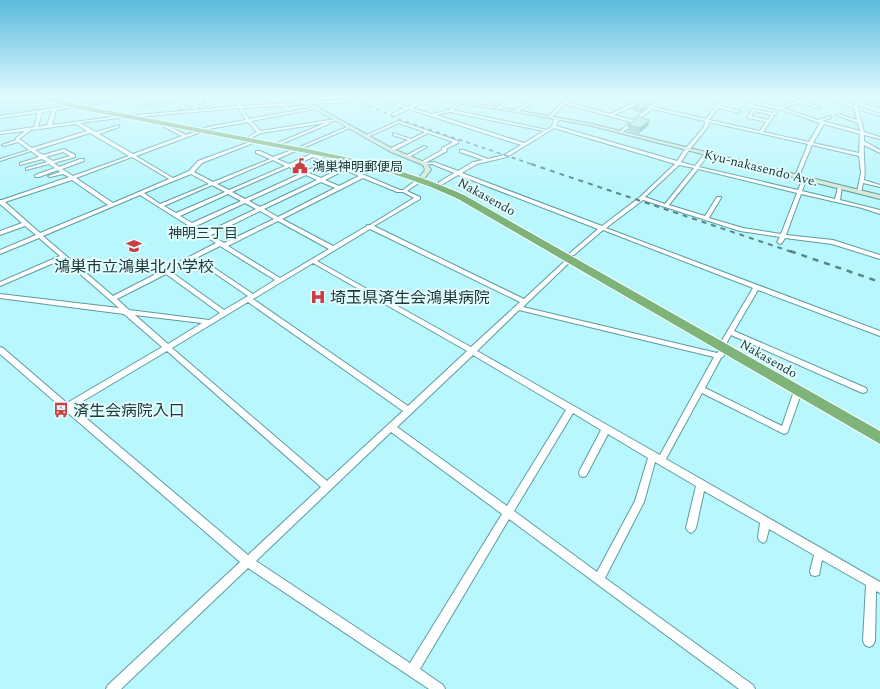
<svg xmlns="http://www.w3.org/2000/svg" width="880" height="689" font-family="Spectral,'Noto Sans JP',serif">
	<style>
		.built { fill: #a0eaf1 }
		.lines { fill: none; stroke-linecap: round; stroke-linejoin: round }
		.street-casing { stroke: #5d9ba0; stroke-width: 2 }
		.secondary-casing { stroke: #5d9ba0; stroke-width: 2 }
		.highway-casing { stroke: #fff; stroke-width: 2 }
		.street { fill: #fff; fill-rule: evenodd }
		.secondary { fill: #d8e8d7; fill-rule: evenodd }
		.highway { fill: #7eb37a; fill-rule: evenodd }
		.rail-far2 { stroke: #5a8386; stroke-width: 1.5; stroke-dasharray: 4 4; stroke-linecap: butt }
		.rail-far1 { stroke: #5a8386; stroke-width: 2; stroke-dasharray: 5 5; stroke-linecap: butt }
		.rail { stroke: #5a8386; stroke-width: 2.5; stroke-dasharray: 6 6; stroke-linecap: butt }
		.wall { fill: #8ec2ba }
		.shaded-wall { fill: #749e97 }
		.building { fill: #a5e2d8; stroke: #749e97 }
		.labels { text-anchor: middle; stroke-width: 4; stroke-linejoin: round; paint-order: stroke }
		.far-poi-label { font-size: 13px; fill: #203a3c; stroke: #e4fdff; text-anchor: start }
		.far-street-label { font-size: 13px; fill: #203a3c; stroke: #e4fdff }
		.far-neighbourhood-label { font-size: 14px; fill: #203a3c; stroke: #e4fdff }
		.poi-label { font-size: 16px; fill: #203a3c; stroke: #e4fdff; text-anchor: start }
	</style>
	<rect width="100%" height="100%" fill="#b7f7fd"/>
	<!-- built -->
	<path class="built" d="M0,96H36L73,106L0,116Z"/>
	<g class="lines">
		<!-- street casing -->
		<g class="street-casing">
			<path id="street" d="M138,96H146L83,106L81,105Z
				M179,96H183L184,107L190,106V108L181,109Z
				M204,96H208L210,105L199,107V105L206,104Z
				M231,96H235L241,106L344,100L338,96H342L350,101L348,102L242,108L249,119L317,107L319,108L251,121L261,131L336,119L338,120L329,122V124L281,144L278,143L325,123L261,133L251,138L249,137L250,136L257,132L248,122L209,129L136,156L173,178L189,171L198,161L255,140L257,141L256,142L202,163L194,172L213,182L270,159L256,153V151H260L273,157L297,148L299,149L298,150L277,159L289,164L316,152H320V154L317,155L400,190H403L419,178H423V180L407,191L420,197V199L374,226L524,299L568,258H572V260L523,307L717,353L720,350L723,351L724,356L721,358L705,388L782,426L794,391L795,389L798,388L801,389L802,391L788,431L787,433L784,434L702,393L666,459L880,582V593L876,591L875,641L873,645L869,647L865,645L863,641L866,585L822,560L819,575L815,576L811,575L810,571L814,555L769,529L766,541L763,543L760,541L758,538L760,523L704,491L696,528L694,531L691,533L688,531L686,528L696,486L655,462L644,502L605,578L753,685L755,689H739L509,519L420,669L443,685L445,689H429L248,568L121,689H106L108,685L240,562L0,354V347L3,348L67,403L162,347L124,314L0,298V294L119,308L63,259L0,286V282L60,256L39,238L0,254V250L36,235L25,226L0,235V231L22,223L0,204V200H2L69,177L63,174L50,177L48,176L60,172L58,170L39,177H35V175L55,168L49,164L26,170V168L47,162L42,159L20,165V163L39,157L31,151L0,161V159L29,150L18,142L4,146L2,145L16,140V138L25,131L0,134V132L34,127L38,113L0,118V116L75,105H76V107L56,110L52,125L127,115L128,116L126,117L80,123L96,132L119,125V127L99,134L133,154L182,136L164,127V125L167,123L170,124L168,126L186,135L208,127L246,120L239,108L138,117L136,116L137,115L238,106ZM52,111L47,125L38,127L42,112ZM76,124L87,131L32,148L19,139L31,130ZM90,133L129,156L73,176L62,169L84,161V159H80L59,167L54,163L75,157V155L64,149L43,155L35,150ZM63,152L70,156L53,161L46,157ZM132,157L169,179L113,203L76,178ZM313,157L326,162L306,171L293,166ZM273,160L285,166L229,190L217,184ZM330,164L341,168L321,178L309,173ZM289,167L302,173L245,199L232,192ZM345,170L359,176L339,186L325,180ZM191,174L209,184L160,204L144,193ZM306,175L317,180L260,207L249,201ZM363,178L397,192H403L414,198L370,225H367V226L333,246L282,219ZM72,180L108,205L40,233L5,202ZM321,182L335,188L278,217L264,209ZM212,185L225,192L176,213L164,206ZM228,194L241,201L192,223L180,216ZM140,195L216,243L113,296L43,236ZM245,203L256,209L207,232L196,226ZM260,211L274,219L224,243L211,235ZM278,221L329,249L280,278L228,246ZM370,229L520,302L471,347L317,261ZM220,246L275,280L253,294L198,257ZM194,259L248,296L224,310L170,271ZM313,263L467,351L408,406L253,299ZM166,274L220,313L209,320L129,310L117,299ZM248,302L403,411L327,481L172,348ZM519,310L714,357L660,455L477,351ZM135,315L202,323L168,344ZM167,351L321,487L248,555L73,407ZM473,355L566,410L507,506L397,427ZM573,413L601,430L580,470L579,473L580,476L583,477L586,476L608,434L648,458L635,501L597,572L514,511ZM391,432L502,514L410,663L256,561Z
				M384,96H388L387,97L388,100L408,107L415,103L419,96H426L421,98L418,105L412,108L432,114L449,110L460,101L461,103L453,110L547,130L552,126L555,118L557,117L559,118L556,126L677,161L686,148L704,127L705,121L652,109L637,121L636,123L621,133H620V131L631,122L565,104L551,118L548,117L569,96H573L567,102L610,114L632,104L626,103L610,96H615L628,101L651,106L664,96H668L654,107L706,119L724,96H731L778,107L797,102L782,96H787L800,100L806,96H810L803,102L820,107V109L800,103L782,108L818,120L831,116V118L822,121L860,131L858,123L836,115L838,114L857,120L854,108L820,96H825L855,105L857,96H861L860,99L880,105V107L859,101L858,107L880,114V116L858,109L864,132L880,137V139L864,135V141L880,150V153L864,145C863,157 866,169 864,180L880,185V187L863,183L861,193L857,192L861,173L859,156L812,145L799,176L797,177L795,176L808,144L709,122L708,127L689,150L681,162L695,166L705,153H707L709,154L699,167L798,190L803,178L805,177L807,178L802,191L835,199L838,187L842,186L840,200L880,210V214L862,208L801,194L786,235L833,240L880,255V259L832,244L785,238L782,243L780,244L777,242L780,237L740,231L643,200L606,228L880,331V336L758,290L734,331L866,388L867,390L866,392L863,393L860,392L731,335L726,344H722L721,342L753,288L603,230L574,255H570V253L598,229L458,175L443,184H439V182L454,173L432,164L423,165V163L421,162L442,150V148L453,142L428,133L393,151H389V149L408,140L393,135V133L411,139L425,132L399,123L367,137L364,136L399,121L458,141V143L446,149L447,151L425,163L434,162L458,171L473,162L483,160L460,152V150H464L488,159L504,155L521,145L409,109L394,116H392V114L405,108L386,102L383,97ZM727,97H728L776,109L773,113L753,109L747,117L748,118L766,122L760,131L709,120L718,108L740,113V111L720,106ZM636,105L649,108L633,120L614,115ZM779,109L820,123L809,142L763,132ZM755,111L771,115L768,120L751,116ZM450,112L544,131L524,143L436,115ZM824,124L860,134L859,153L813,143ZM554,128L675,164L640,197L602,226L462,173L477,164L507,157ZM679,165L694,168L665,204L645,197ZM698,169L797,193L781,234L743,228L709,218L721,198V197H717L705,216L669,205Z
				M477,96H481L468,104L465,103Z
				M503,96H507L489,107L486,106Z
				M515,96H519L499,109L496,108Z
				M537,96H541L518,112H516V110Z
				M172,99L173,101L145,105L143,104Z
				M349,126L352,127L303,148L300,147Z
				M424,146L427,147L409,157L405,156Z"/>
		</g>
		<!-- secondary casing -->
		<g class="secondary-casing">
			<path id="secondary" d="M292,96H297L393,149L427,163L431,170L423,180H419L418,179L425,170L423,165L389,151Z
				M404,96H415L498,107L588,123L880,195V199L588,125L498,109L406,97Z"/>
		</g>
		<!-- highway casing -->
		<g class="highway-casing">
			<path id="highway" d="M33,96H42L74,104C137,116 201,129 265,141C333,154 401,166 464,195L880,431V444L458,199C423,182 385,171 348,161L73,108Z"/>
		</g>
		<!-- street -->
		<use href="#street" class="street"/>
		<!-- secondary -->
		<use href="#secondary" class="secondary"/>
		<!-- highway -->
		<use href="#highway" class="highway"/>
		<!-- rail-far2 -->
		<path class="rail-far2" d="M347,96L401,120L534,165"/>
		<!-- rail-far1 -->
		<path class="rail-far1" d="M531,164L792,252"/>
		<!-- rail -->
		<path class="rail" d="M790,251L880,282"/>
	</g>
	<!-- wall -->
	<path class="wall" d="M647,105L646,109L640,113L633,111L634,107Z
		M650,120L648,126L638,134L627,131L628,125Z"/>
	<!-- shaded-wall -->
	<path class="shaded-wall" d="M647,105L646,109L640,113L641,109Z
		M650,120L648,126L638,134L640,128Z"/>
	<!-- building -->
	<path class="building" d="M640,103L647,105L641,109L634,107Z
		M639,117L650,120L640,128L628,125Z"/>
	<!-- sky -->
	<linearGradient id="sky" x2="0" y2="1"><stop stop-color="#5bbadd"/><stop offset="0.5" stop-color="#dffbfe"/><stop offset="1" stop-color="#dffbfe" stop-opacity="0"/></linearGradient>
	<rect width="880" height="192" fill="url(#sky)"/>
	<!-- icons -->
	<defs>
		<g id="civic-bare" transform="scale(1.2)"><path d="M-.6-6.5H3V-4.5H.6V-3L4-1V1h2V6H-6V1h2V-1L-.6-3ZM-1.2 2.5V6h2.4V2.5Z" fill="#cd3e43" stroke="#e4fdff" stroke-width="2.5" paint-order="stroke"/></g>
		<g id="school-bare" transform="scale(1.2)"><path d="M0-5L7-2L0 1L-7-2ZM-4 1L0 2.5L4 1V4Q0 6-4 4Z" fill="#cd3e43" stroke="#e4fdff" stroke-width="2.5" paint-order="stroke"/></g>
		<g id="hospital-bare" transform="scale(1.2)"><path d="M-5-5h3v3.5h4V-5h3V5h-3V1.5h-4V5h-3Z" fill="#cd3e43" stroke="#e4fdff" stroke-width="2.5" paint-order="stroke"/></g>
		<g id="bus-bare" transform="scale(1.2)"><path d="M-5-6H5V4H4V6H2V4H-2V6H-4V4H-5ZM-3.5-4V0h7V-4ZM-3.5 1.2v1.5H-2V1.2ZM2 1.2v1.5H3.5V1.2Z" fill="#cd3e43" stroke="#e4fdff" stroke-width="2.5" paint-order="stroke"/></g>
	</defs>
	<g fill-rule="evenodd">
		<use href="#civic-bare" x="300" y="166"/>
		<use href="#school-bare" x="134" y="246"/>
		<use href="#hospital-bare" x="318" y="297"/>
		<use href="#bus-bare" x="61" y="410"/>
	</g>
	<g class="labels">
		<!-- far-poi labels -->
		<g class="far-poi-label">
			<text x="312" y="171">鴻巣神明郵便局</text>
		</g>
		<!-- far-street labels -->
		<g class="far-street-label">
			<text transform="translate(761 167) rotate(14)" y="5">Kyu-nakasendo Ave.</text>
			<text transform="translate(487 196) rotate(29)" y="5">Nakasendo</text>
			<text transform="translate(769 358) rotate(30)" y="5">Nakasendo</text>
		</g>
		<!-- far-neighbourhood labels -->
		<g class="far-neighbourhood-label">
			<text x="203" y="238">神明三丁目</text>
		</g>
		<!-- poi labels -->
		<g class="poi-label">
			<text x="134" y="272" text-anchor="middle">鴻巣市立鴻巣北小学校</text>
			<text x="330" y="303">埼玉県済生会鴻巣病院</text>
			<text x="73" y="416">済生会病院入口</text>
		</g>
	</g>
</svg>
